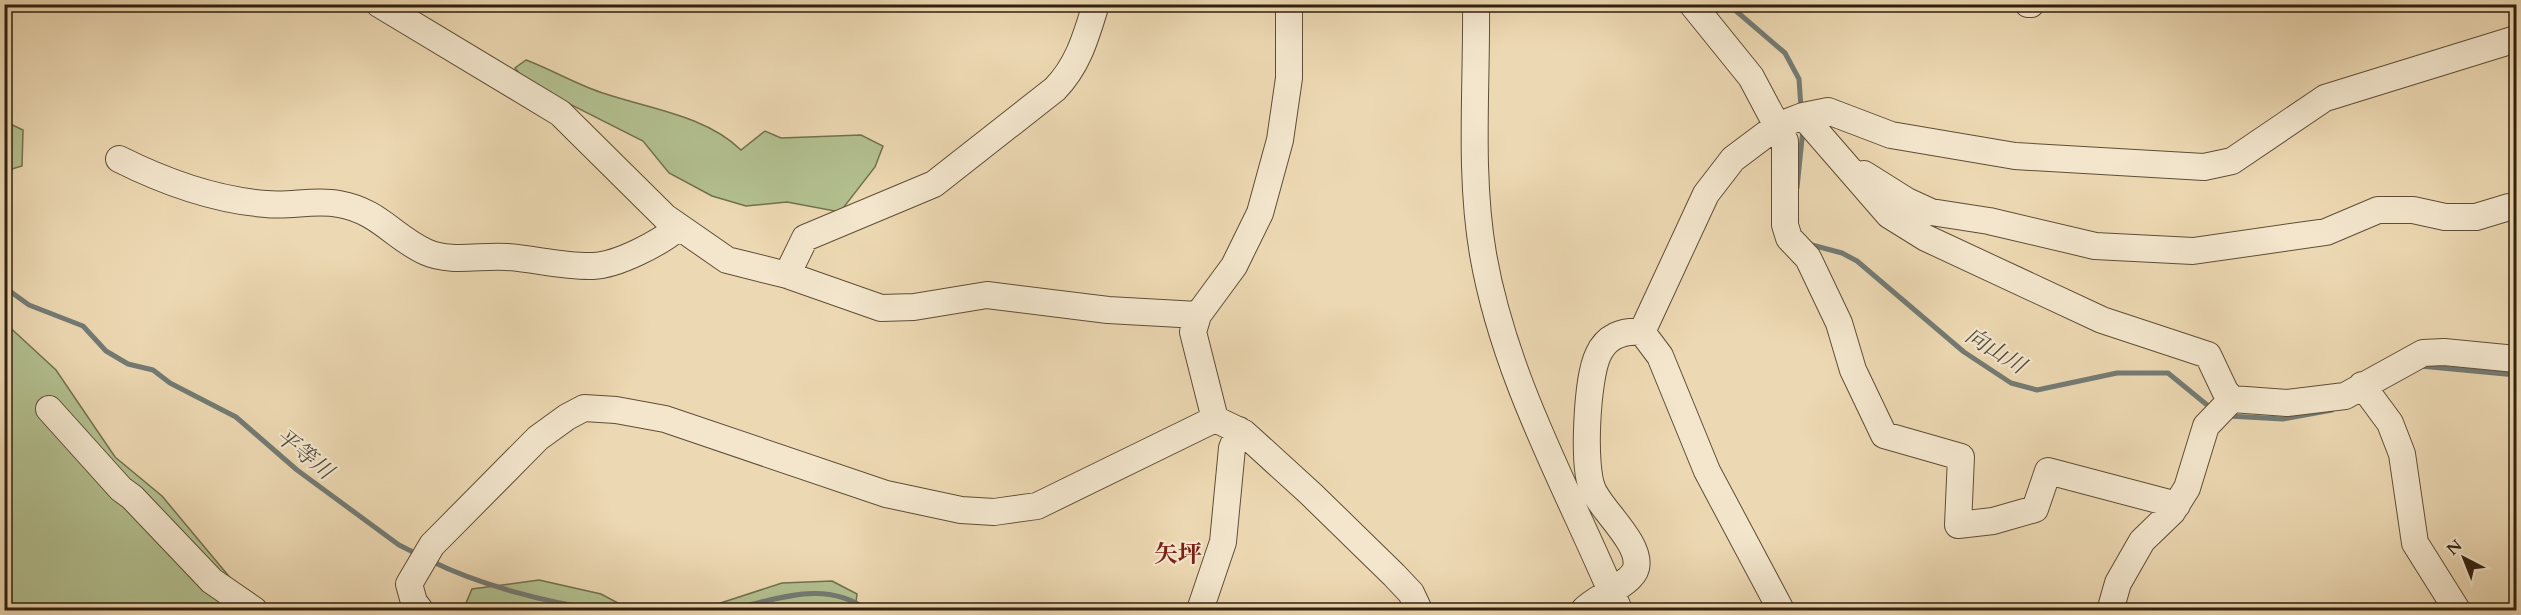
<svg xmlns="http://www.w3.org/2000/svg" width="2521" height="615" font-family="Cardo,'Noto Serif JP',serif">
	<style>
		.green { fill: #b3c090; stroke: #72704e; stroke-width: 1.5 }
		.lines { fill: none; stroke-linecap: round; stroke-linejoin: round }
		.stream { stroke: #737b74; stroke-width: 5 }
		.minor-casing { stroke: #5f4e36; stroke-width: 28 }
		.minor { stroke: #f3e6cd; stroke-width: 26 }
		.labels { text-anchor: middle; stroke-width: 4.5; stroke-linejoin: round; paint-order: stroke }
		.water-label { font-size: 22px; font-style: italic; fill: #514d40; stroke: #f3e6cd }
		.quarter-label { font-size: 24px; font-weight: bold; fill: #7a1f14; stroke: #f3e6cd }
	</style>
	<rect width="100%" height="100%" fill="#ecd8b2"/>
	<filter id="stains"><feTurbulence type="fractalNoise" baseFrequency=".00333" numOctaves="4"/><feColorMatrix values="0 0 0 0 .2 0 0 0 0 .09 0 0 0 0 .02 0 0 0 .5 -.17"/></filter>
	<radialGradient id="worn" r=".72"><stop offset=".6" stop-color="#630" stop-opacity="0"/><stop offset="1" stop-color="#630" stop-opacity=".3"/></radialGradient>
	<!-- green -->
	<path class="green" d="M526,60C553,70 579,86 606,94C651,109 706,116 741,150L765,131L781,138L861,135L883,146L875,167L840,212L787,202L746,206L712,196L669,173L643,141L526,82L515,68Z
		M4,121L23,130L22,166L5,171Z
		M4,322L56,370L115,457L162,496L232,580L261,610H5Z
		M539,580L601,594L631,610H463L472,589Z
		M832,581L857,594L855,610H699L782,583Z"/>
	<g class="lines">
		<!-- stream -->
		<path class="stream" d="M1728,4L1785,53L1799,79L1801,108
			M1797,188L1803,129
			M1812,245L1842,253L1857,261L1964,352L2011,383L2037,390L2117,373H2168L2212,409
			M4,287L29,305L83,326L106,351L128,364L153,370L170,383L236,417L297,470L399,545L417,554
			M2420,366L2516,375
			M2228,416L2283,419L2332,410
			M431,561C480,585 547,603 602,610
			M725,610C773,602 823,577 867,610"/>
		<!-- minor casing -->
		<g class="minor-casing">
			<path id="minor" d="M379,4L560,113L665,217L727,260L787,275L881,308L914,307L987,295L1108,310L1198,315
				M1476,4C1477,87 1469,173 1483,254C1505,381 1571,494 1619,610
				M1692,4L1751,77L1785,141V225L1789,238L1808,258L1839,323L1853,370L1884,435L1961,457L1958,525L1993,521L2035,509L2048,471L2177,505
				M2028,4H2031
				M1803,116L1889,215L1926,238L2102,320L2208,355L2225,391L2232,399L2206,426L2187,488L2172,512L2142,541L2118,583L2112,604L2114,610
				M119,159C165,182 215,200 266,204C290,207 314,199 339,204C379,211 393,237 426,252C450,263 481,255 507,257C535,259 565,267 593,266C618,265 660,243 679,227
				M1864,174L1907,201L1931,212L1989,221L2095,246L2193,251L2326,232L2378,210H2413L2445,217H2476L2509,207L2516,209
				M787,275L805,238L934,184L1055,89C1079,64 1086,36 1096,4
				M1642,332L1706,194L1733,159L1777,126L1803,116L1828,111L1891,135L2015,156L2204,167L2232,161L2325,98L2516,39
				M2362,385L2390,423L2402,454L2415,543L2457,610
				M2232,399L2287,403L2345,396L2423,353L2444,352L2516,359
				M49,409L121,489L132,497L212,581L254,610
				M1215,419L1193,332L1198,315L1234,266L1260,213L1280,140L1289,78V4
				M420,610L414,602L409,584L432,545L538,438L567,417L584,408L616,410L665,419L886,494L961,510L994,512L1037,506L1215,419L1244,433L1311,494L1394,575L1411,593L1419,610
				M1200,610L1223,542L1232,448L1239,430
				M1584,610C1596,597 1632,584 1636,568C1642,544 1602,511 1593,490C1582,468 1587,378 1598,355C1606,336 1623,330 1642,332L1660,356L1707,471L1781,610"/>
		</g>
		<!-- minor -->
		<use href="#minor" class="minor"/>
	</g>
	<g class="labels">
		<!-- water labels -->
		<g class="water-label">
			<text transform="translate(1996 350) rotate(32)" y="8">向山川</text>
			<text transform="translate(305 453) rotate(39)" y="8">平等川</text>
		</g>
		<!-- quarter labels -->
		<g class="quarter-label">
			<text x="1178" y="562">矢坪</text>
		</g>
	</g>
	<!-- margin -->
	<rect width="2521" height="615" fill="none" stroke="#ecd8b2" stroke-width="24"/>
	<rect x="6" y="6" width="2509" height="603" fill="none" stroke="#30200d" stroke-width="3"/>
	<rect x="12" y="12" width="2497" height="591" fill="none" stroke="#30200d" stroke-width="1.5"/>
	<!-- north arrow -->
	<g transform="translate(2464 558) rotate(318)" stroke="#f3e6cd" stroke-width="4.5" paint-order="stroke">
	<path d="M0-4.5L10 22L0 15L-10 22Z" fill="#30200d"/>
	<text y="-9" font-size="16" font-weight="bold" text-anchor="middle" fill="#30200d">N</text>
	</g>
	<rect width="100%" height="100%" filter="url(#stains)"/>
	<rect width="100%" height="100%" fill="url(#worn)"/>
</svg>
